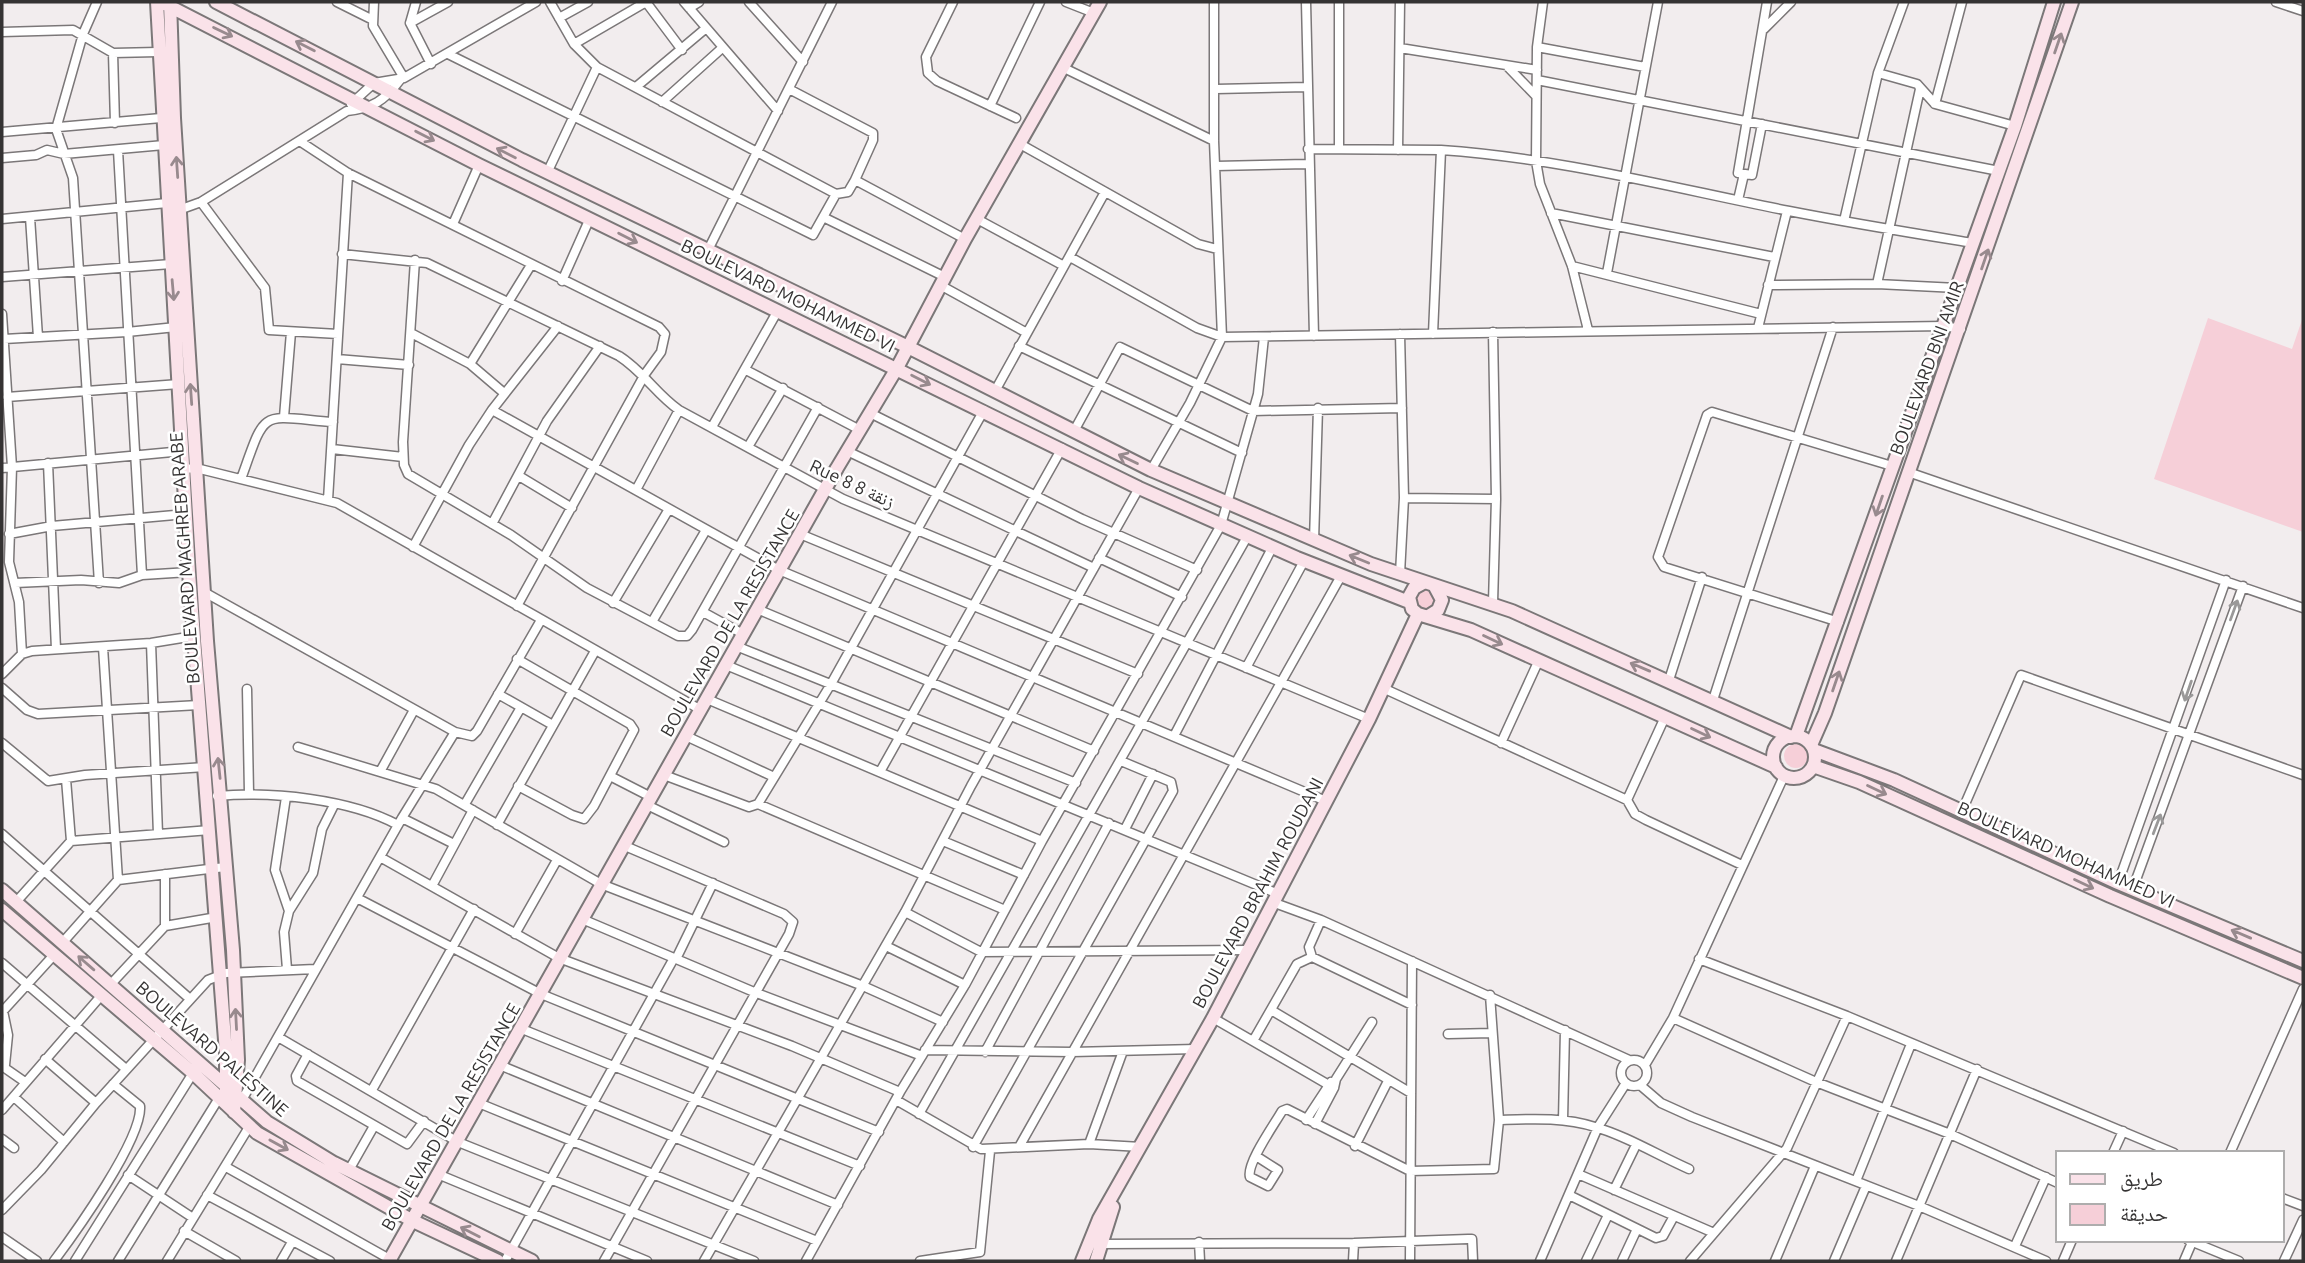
<svg xmlns="http://www.w3.org/2000/svg" width="2305" height="1263" font-family="Ubuntu,'Noto Naskh Arabic',sans-serif">
	<style>
		.green { fill: #f6cfd8 }
		.lines { fill: none; stroke-linecap: round; stroke-linejoin: round }
		.street-casing { stroke: #7b7778; stroke-width: 11 }
		.secondary-casing { stroke: #7b7778; stroke-width: 16 }
		.street { stroke: #fff; stroke-width: 8 }
		.secondary { stroke: #fae2e9; stroke-width: 12 }
		.oneway { stroke: #988a8e }
		.oneway2 { stroke: #9a9999 }
		.labels { text-anchor: middle; stroke-width: 5; stroke-linejoin: round; paint-order: stroke }
		.street-label { font-size: 18px; fill: #353333; stroke: #fff }
	</style>
	<rect width="100%" height="100%" fill="#f2edee"/>
	<!-- green -->
	<path class="green" d="M2303,317V532L2154,479L2208,318L2292,349Z
		M1429,586L1439,598L1429,610H1424L1415,601L1417,590Z
		M1784 756a12 12 0 1 1 24 0a12 12 0 1 1-24 0Z"/>
	<g class="lines">
		<!-- street casing -->
		<g class="street-casing">
			<path id="street" d="M97,2L83,34L56,129L73,178L99,583
				M337,2L371,19
				M374,2L373,26L404,78
				M416,2L410,23L431,64
				M646,2L682,50
				M684,2L778,111
				M749,2L803,62
				M953,2L926,57L928,73L937,81L1016,118
				M1066,2L1094,13
				M1306,2L1314,336
				M1339,2V149
				M1543,2L1537,47L1536,161L1540,184L1572,266L1588,330
				M2276,2L2303,11
				M689,8L699,2
				M559,18L588,2
				M410,23L448,2
				M1764,29L1791,2
				M2,32L73,30L113,53L158,52
				M574,44L646,2
				M1537,47L1645,67
				M1400,48L1537,70
				M113,53L115,123
				M448,54L813,235L836,194L597,67L574,44L550,2
				M1507,66L1536,96
				M1064,68L1214,141
				M1878,73L1917,84L1935,104L2015,126
				M1537,80L1999,171
				M636,87L705,29
				M789,89L873,133V140L855,180L965,239
				M1216,89L1308,87
				M662,102L721,49
				M351,104L374,83L404,78L536,2
				M1935,104L1962,2
				M990,106L1040,2
				M1762,124L1752,175L1738,173L1767,2
				M2,132L161,118
				M301,142L348,173L659,327L665,334L661,352L645,374L517,606
				M1020,144L1198,244L1217,249
				M1308,149L1441,150L1433,334
				M118,150L142,575
				M1398,150L1400,2
				M1441,150C1559,158 1673,188 1789,211C1850,223 1912,233 1973,243
				M2,158L36,155L47,150L64,154L164,145
				M1216,166L1308,164
				M547,173L597,67
				M836,194L848,192L855,180
				M1738,200L1744,174
				M201,202L265,288L269,330L338,334
				M176,211L201,202L347,111C373,108 384,101 400,80
				M1551,213L1774,257
				M30,217L38,337
				M823,217L945,277
				M2,219L167,203
				M977,219L1064,266
				M1844,221L1878,73L1904,2
				M453,224L479,165
				M708,250L832,2
				M342,254L427,263L619,356C643,371 656,394 679,410L843,499L1369,719
				M1070,257L1197,328L1222,337L1944,326L1961,329
				M415,260L403,442L404,465L408,474L511,535L587,588L678,636H687L692,630L818,407
				M1572,266L1761,314
				M1607,273L1658,2
				M2,277L171,264
				M562,281L590,218
				M1877,284L1920,89
				M940,285L1027,333
				M1768,285L1877,284L1957,288
				M2,314L12,467L9,562L19,602L22,654
				M1758,328L1787,211
				M411,333L470,364L504,393
				M4,339L127,332L176,327
				M1019,346L1242,453
				M337,359L409,365
				M470,364L531,265
				M746,370L860,430
				M995,391L1105,192
				M7,397L179,384
				M492,410L558,326
				M870,413L1082,519L1197,570
				M284,417L291,332
				M712,427L777,312
				M1074,431L1120,347L1253,411L1402,408
				M748,447L783,388
				M332,449L403,457
				M847,451L1094,568
				M48,463L56,649
				M2,468L183,451
				M184,469L196,468L337,503L701,710
				M1151,470L1190,403L1222,337L1214,141V2
				M1908,472L2303,608
				M519,476L572,508
				M241,479C267,407 258,416 333,422
				M636,490L679,410
				M1404,498L1496,499
				M328,500L348,173
				M492,524L547,421L600,346
				M9,534L52,526L186,514
				M800,534L1138,674
				M1314,541L1318,408
				M413,547L469,445L492,410L779,570L1326,801
				M1099,558L1182,597
				M1400,574L1404,498L1400,334
				M15,583L81,580L119,583L142,575L189,572
				M204,592L455,732L402,818L242,1100
				M613,603L669,509
				M1493,603L1496,499L1493,332
				M757,609L1094,751
				M703,612L743,634
				M652,622L706,530
				M1839,622L1664,567L1658,557L1707,415L1712,412L1892,466
				M151,643L158,834
				M736,646L1076,783
				M103,647L118,880
				M517,659L630,724L634,730L594,806L584,819L572,815L518,786
				M726,665L1276,893
				M1246,668L1304,561
				M2,674L22,654L32,651L151,643L194,636
				M1669,680L1702,577
				M2,688L27,710L38,714L199,705
				M247,689L249,793
				M1385,689L1627,800L1635,814L1646,820L1742,865
				M498,694L551,724
				M707,699L1042,841
				M1713,700L1833,327
				M455,732L472,736L477,731L541,620
				M686,736L774,777
				M1174,736L1272,548
				M2,743L48,781L85,775L205,767
				M1501,743L1538,662
				M298,747L436,789L601,884L863,986L943,1022
				M381,770L414,710
				M881,770L1062,448
				M664,775L749,807L758,804L831,684L984,410
				M610,776L651,797
				M66,779L71,841
				M217,796C271,791 350,799 398,825
				M286,797L275,870L289,911
				M1627,800L1665,717
				M465,804L520,709
				M758,804L1005,910
				M647,805L724,842
				M1962,811L2021,675L2303,775
				M402,818L454,844
				M497,825L595,651
				M1125,829L1153,774
				M2,834L190,999
				M943,841L1024,875
				M380,857L559,958L792,1046L900,1092
				M2118,883L2226,580
				M432,886L473,810
				M2133,888L2243,586
				M357,898L541,994L879,1132
				M16,902L71,841L210,830
				M1272,902L1321,920L1629,1060
				M905,912L981,952L1248,950
				M582,919L754,992L922,1056
				M1321,920L1309,947L1312,957L1412,1005
				M165,926V874
				M515,934L557,860
				M63,942L118,880L225,867
				M886,946L965,985
				M676,959L713,883
				M1699,959L1847,1016L2174,1153
				M2,963L126,1069
				M287,969L284,932L289,911L313,873L322,829L334,805
				M110,985L165,926L217,917
				M1490,995L1499,1120
				M1271,1010L1411,1093
				M3,1011L8,1035L5,1065
				M2,1012L53,956
				M1213,1018L1334,1088
				M1673,1018L1816,1082L1950,1134L2058,1183
				M522,1029L860,1166
				M1448,1034L1492,1033
				M278,1037L458,1142L754,1261
				M1253,1041L1297,964L1312,957
				M925,1050L1072,1052L1196,1049
				M985,1052L1109,823
				M308,1054L296,1076L297,1081L407,1144L424,1121
				M45,1059L96,1103
				M1621 1073a13 13 0 1 1 26 0a13 13 0 1 1-26 0Z
				M1645,1065L1673,1018L1784,776
				M2,1066L25,1082
				M502,1066L838,1205
				M1640,1085L1661,1103L1692,1117L1919,1206L2046,1261
				M372,1090L474,909
				M14,1097L64,1142
				M896,1100L981,1149L1089,1144L1141,1147
				M481,1104L817,1241
				M2,1110L100,997
				M919,1114L1247,537
				M1306,1120L1331,1082
				M1563,1120L1565,1030
				M1315,1124L1334,1088L1336,1079L1372,1022
				M2,1139L14,1148
				M1089,1144L1123,1051
				M1355,1146L1388,1081
				M973,1147L1173,791L1171,782L1121,761
				M1019,1147L1341,576
				M2113,1153L2123,1131
				M2230,1153L2303,989
				M1256,1156L1278,1170L1268,1186L1250,1177C1246,1164 1274,1125 1282,1111L1287,1109L1410,1171L1494,1169L1499,1120C1531,1119 1564,1117 1595,1127C1627,1136 1659,1156 1689,1169
				M226,1167L393,1261
				M349,1170L374,1126
				M1578,1174L1714,1233
				M128,1175L193,1218
				M440,1175L647,1261
				M1856,1181L1911,1044
				M1614,1190L1636,1145
				M207,1195L330,1261
				M1569,1195L1656,1238L1663,1236L1674,1216
				M2282,1198L2303,1206
				M2,1210L41,1170L96,1103L208,980L226,973L315,969
				M184,1231L236,1261
				M2,1237L37,1261
				M2188,1240L2239,1261
				M1199,1242L1200,1261
				M1098,1244L1354,1243L1468,1239H1472L1473,1261
				M2015,1246L2046,1177
				M54,1261C75,1233 143,1138 140,1106L113,1084
				M75,1261L193,1073
				M118,1261L219,1098
				M167,1261L249,1127
				M281,1261L292,1242
				M505,1261L674,958
				M604,1261L789,934L793,922L784,914L625,846
				M704,1261L905,912L971,786L1139,488
				M806,1261L900,1092L965,985L1042,841L1221,525L1258,394L1264,337
				M920,1261L980,1252L990,1151
				M1353,1261L1354,1243
				M1410,1261L1412,961
				M1540,1261L1598,1127L1626,1083
				M1586,1261L1608,1215
				M1622,1261L1637,1229
				M1690,1261L1787,1148L1847,1016
				M1775,1261L1815,1166
				M1834,1261L1866,1186
				M1896,1261L1977,1069
				M2063,1261L2072,1240
				M2184,1261L2193,1240
				M2284,1261L2303,1220"/>
		</g>
		<!-- secondary casing -->
		<g class="secondary-casing">
			<path id="secondary" d="M157,2L189,572L226,1053V1104
				M161,2L479,165L1139,488L1297,558L1409,602
				M170,2L174,118L207,641L233,950L238,1060L234,1112
				M216,2L522,160L908,347L1151,470L1371,564L1512,611L1791,737
				M1423,583L1414,588L1409,597L1412,609L1418,614L1471,630L1776,767
				M1430,615L1438,610L1442,600L1435,587
				M1796,736L2015,126L2054,2
				M1773 757a21 21 0 1 1 42 0a21 21 0 1 1-42 0Z
				M1811,745L1825,713L2072,2
				M1814,750L1894,780L2118,883L2303,961
				M1813,766L1859,782L2110,896L2303,978
				M2,890L267,1122L334,1163L532,1261
				M2,910L193,1073L257,1133L413,1221L498,1261
				M389,1261L837,468L897,368L965,239L1100,2
				M1082,1261L1099,1219L1213,1018L1369,719L1418,614
				M1096,1261L1113,1207"/>
		</g>
		<!-- street -->
		<use href="#street" class="street"/>
		<!-- secondary -->
		<use href="#secondary" class="secondary"/>
	</g>
	<!-- one-way arrows -->
	<defs><path id="oneway-shaft" d="M-6 0H5M1.5-3L5.5 0L1.5 3" fill="none" stroke-width="1.6" stroke-linecap="round" stroke-linejoin="round" transform="scale(1.75)"/></defs>
	<g class="oneway">
		<use href="#oneway-shaft" transform="translate(223 32) rotate(26)"/>
		<use href="#oneway-shaft" transform="translate(2058 43) rotate(-71)"/>
		<use href="#oneway-shaft" transform="translate(305 46) rotate(-153)"/>
		<use href="#oneway-shaft" transform="translate(425 136) rotate(27)"/>
		<use href="#oneway-shaft" transform="translate(506 153) rotate(-153)"/>
		<use href="#oneway-shaft" transform="translate(177 167) rotate(-94)"/>
		<use href="#oneway-shaft" transform="translate(628 238) rotate(27)"/>
		<use href="#oneway-shaft" transform="translate(1985 259) rotate(-71)"/>
		<use href="#oneway-shaft" transform="translate(173 290) rotate(85)"/>
		<use href="#oneway-shaft" transform="translate(921 380) rotate(27)"/>
		<use href="#oneway-shaft" transform="translate(191 394) rotate(-94)"/>
		<use href="#oneway-shaft" transform="translate(1128 459) rotate(-154)"/>
		<use href="#oneway-shaft" transform="translate(1879 506) rotate(109)"/>
		<use href="#oneway-shaft" transform="translate(1359 559) rotate(-158)"/>
		<use href="#oneway-shaft" transform="translate(1493 640) rotate(25)"/>
		<use href="#oneway-shaft" transform="translate(1640 667) rotate(-157)"/>
		<use href="#oneway-shaft" transform="translate(1836 681) rotate(-71)"/>
		<use href="#oneway-shaft" transform="translate(1701 733) rotate(25)"/>
		<use href="#oneway-shaft" transform="translate(219 768) rotate(-96)"/>
		<use href="#oneway-shaft" transform="translate(1877 790) rotate(25)"/>
		<use href="#oneway-shaft" transform="translate(2084 884) rotate(25)"/>
		<use href="#oneway-shaft" transform="translate(2241 934) rotate(-157)"/>
		<use href="#oneway-shaft" transform="translate(86 963) rotate(-139)"/>
		<use href="#oneway-shaft" transform="translate(236 1019) rotate(-93)"/>
		<use href="#oneway-shaft" transform="translate(279 1145) rotate(29)"/>
		<use href="#oneway-shaft" transform="translate(470 1232) rotate(-153)"/>
	</g>
	<g class="oneway2">
		<use href="#oneway-shaft" transform="translate(2234 610) rotate(-70)"/>
		<use href="#oneway-shaft" transform="translate(2188 691) rotate(109)"/>
		<use href="#oneway-shaft" transform="translate(2157 824) rotate(-69)"/>
	</g>
	<g class="labels">
		<!-- street labels -->
		<g class="street-label">
			<text transform="translate(788 296) rotate(26)" y="6">BOULEVARD MOHAMMED VI</text>
			<text transform="translate(1927 368) rotate(-70)" y="6">BOULEVARD BNI AMIR</text>
			<text transform="translate(852 484) rotate(25)" y="6">Rue 8 8 زنقة</text>
			<text transform="translate(185 558) rotate(-94)" y="6">BOULEVARD MAGHREB ARABE</text>
			<text transform="translate(730 623) rotate(-60)" y="6">BOULEVARD DE LA RESISTANCE</text>
			<text transform="translate(2066 855) rotate(24)" y="6">BOULEVARD MOHAMMED VI</text>
			<text transform="translate(1258 893) rotate(-62)" y="6">BOULEVARD BRAHIM ROUDANI</text>
			<text transform="translate(212 1049) rotate(41)" y="6">BOULEVARD PALESTINE</text>
			<text transform="translate(451 1117) rotate(-60)" y="6">BOULEVARD DE LA RESISTANCE</text>
		</g>
	</g>
	<!-- border -->
	<rect width="2305" height="1263" fill="none" stroke="#353333" stroke-width="7"/>
	<!-- legend -->
	<rect x="2056" y="1151" width="228" height="91" fill="#ffffff" stroke="#aeadad" stroke-width="2"/>
	<rect x="2070" y="1174" width="35" height="10" fill="#fae2e9" stroke="#aeadad" stroke-width="2"/>
	<text x="2120" y="1186" font-size="21" fill="#353333">طريق</text>
	<rect x="2070" y="1204" width="35" height="21" fill="#f6cfd8" stroke="#aeadad" stroke-width="2"/>
	<text x="2120" y="1221" font-size="21" fill="#353333">حديقة</text>
</svg>
